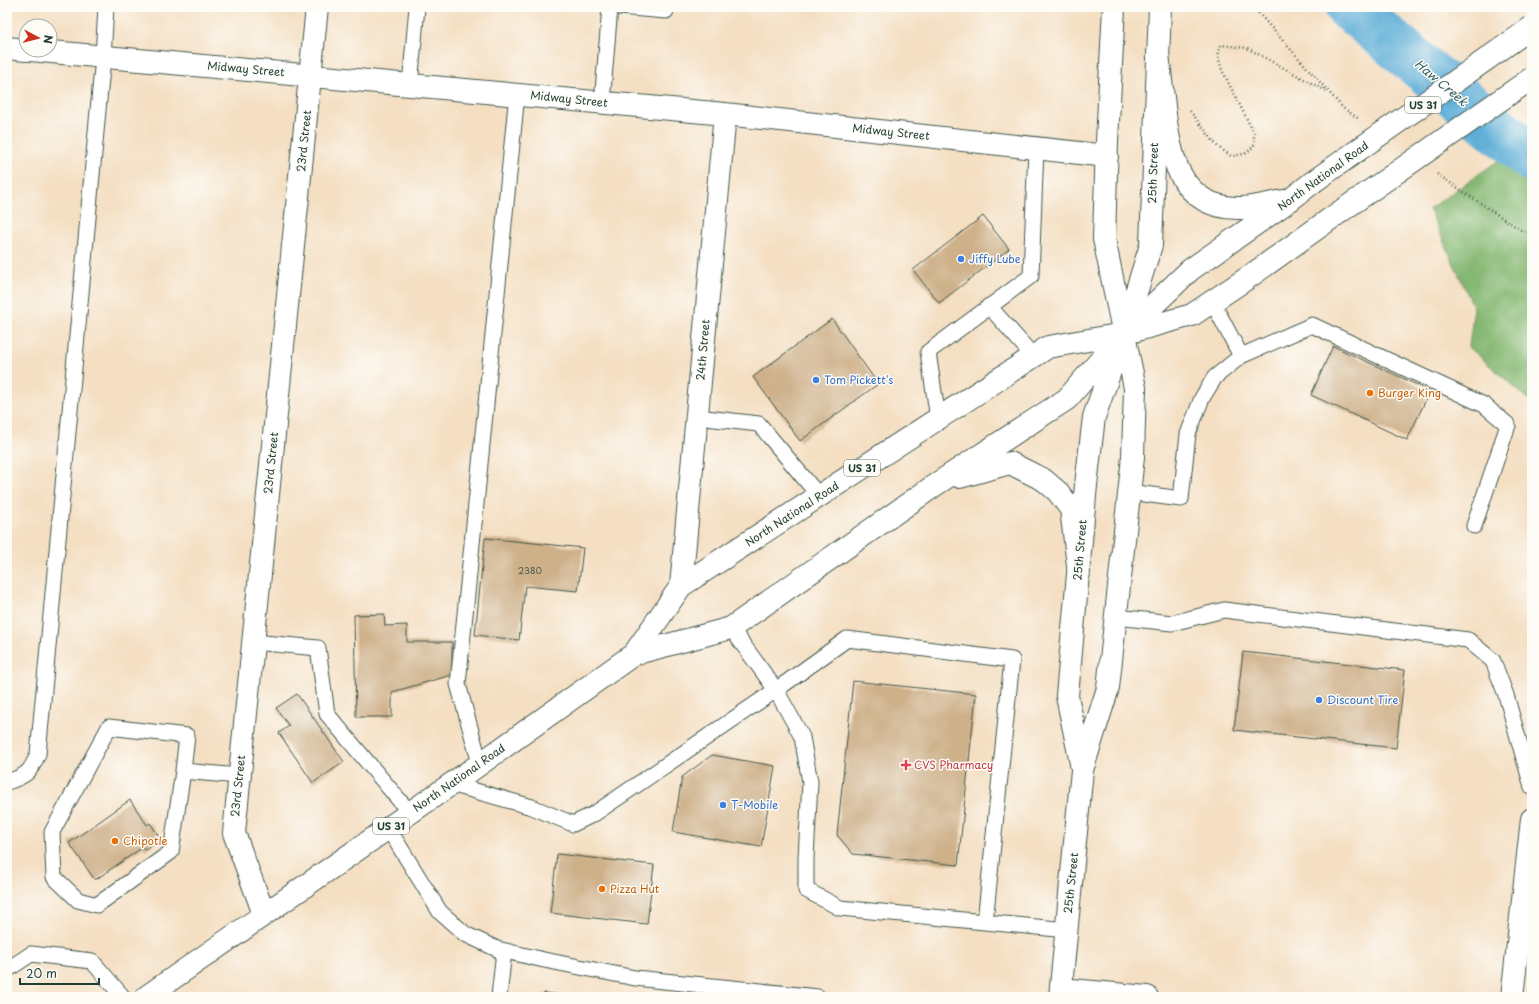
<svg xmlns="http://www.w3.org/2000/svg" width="1539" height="1004" font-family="'Playpen Sans',sans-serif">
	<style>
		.forest { fill: #85b872; stroke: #527a53 }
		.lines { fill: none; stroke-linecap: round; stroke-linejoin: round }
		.river { stroke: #5cadd7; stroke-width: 48 }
		.building { fill: #ceb089 }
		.service-casing { stroke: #3f5549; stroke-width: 17 }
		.minor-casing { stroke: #3f5549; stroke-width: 24 }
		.secondary-casing { stroke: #3f5549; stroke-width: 24 }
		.primary-casing { stroke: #3f5549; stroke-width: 24 }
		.path { stroke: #3f5549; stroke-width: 2.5; stroke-dasharray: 1 3; stroke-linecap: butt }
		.service { stroke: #fff; stroke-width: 15 }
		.minor { stroke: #fff; stroke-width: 22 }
		.secondary { stroke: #fff; stroke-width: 22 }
		.primary { stroke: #fff; stroke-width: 22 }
		.primary-bridge-casing { stroke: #3f5549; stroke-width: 24; stroke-linecap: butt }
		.primary-bridge { stroke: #fff; stroke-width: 22 }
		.shop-dot { fill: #3f7fe0; stroke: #fdfcf7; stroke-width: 1.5 }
		.food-dot { fill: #e8710a; stroke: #fdfcf7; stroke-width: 1.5 }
		.health-dot { fill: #e0444e; stroke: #fdfcf7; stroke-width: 1.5 }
		.labels { text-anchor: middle; stroke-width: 3; stroke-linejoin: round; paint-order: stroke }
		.number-label { font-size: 9px; fill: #4b5a49 }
		.shield { fill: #fdfcf7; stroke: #62766e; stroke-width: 1 }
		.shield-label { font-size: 10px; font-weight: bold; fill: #1f3d34 }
		.street-label { font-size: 11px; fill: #1f3d34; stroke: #fdfcf7 }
		.shop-label { font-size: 11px; fill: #366cbe; stroke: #fdfcf7; text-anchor: start }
		.food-label { font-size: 11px; fill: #c56008; stroke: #fdfcf7; text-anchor: start }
		.health-label { font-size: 11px; fill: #be3a42; stroke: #fdfcf7; text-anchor: start }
		.water-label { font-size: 12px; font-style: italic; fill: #315f65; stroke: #fdfcf7 }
	</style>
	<rect width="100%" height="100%" fill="#fdfcf7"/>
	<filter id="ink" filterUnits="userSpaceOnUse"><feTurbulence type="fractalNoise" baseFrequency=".025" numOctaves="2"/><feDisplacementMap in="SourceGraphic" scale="8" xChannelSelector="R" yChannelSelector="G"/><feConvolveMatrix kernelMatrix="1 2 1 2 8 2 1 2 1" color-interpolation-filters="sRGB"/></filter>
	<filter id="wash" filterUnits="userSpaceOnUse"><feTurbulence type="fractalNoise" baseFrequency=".012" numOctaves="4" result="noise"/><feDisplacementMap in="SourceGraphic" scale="16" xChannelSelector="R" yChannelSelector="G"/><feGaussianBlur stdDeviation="0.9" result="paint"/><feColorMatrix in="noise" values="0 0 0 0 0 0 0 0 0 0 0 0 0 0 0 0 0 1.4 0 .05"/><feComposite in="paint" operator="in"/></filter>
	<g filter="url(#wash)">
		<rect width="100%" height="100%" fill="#f4dfc3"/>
		<!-- forest -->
		<path class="forest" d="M1532,137V403L1469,347L1474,308L1429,209Z"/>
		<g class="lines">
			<!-- river -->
			<path class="river" d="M1349,7L1532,158"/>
		</g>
		<g id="blocks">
			<!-- building -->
			<path class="building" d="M983,216L1009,249L939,303L913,270Z
				M832,319L878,384L800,441L753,377Z
				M1333,346L1430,391L1407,440L1311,395Z
				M485,538L583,548L578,591L525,586L519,640L475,635Z
				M384,614L385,626L407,625V642H452V675L392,692V717H356L354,615Z
				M1243,652L1405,670L1396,748L1234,730Z
				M853,681L976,694L958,865L853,854L837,835Z
				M297,694L344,762L313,783L279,733L289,726L276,708Z
				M712,755L775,766L761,847L673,832L682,777Z
				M130,800L147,825L150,823L161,839L145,850L143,847L95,880L69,843Z
				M557,854L654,865L647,924L550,913Z
				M544,993L572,996V997H544Z"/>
		</g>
	</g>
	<g filter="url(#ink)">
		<use href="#blocks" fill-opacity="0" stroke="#3f5549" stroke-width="1"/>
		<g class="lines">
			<!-- service casing -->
			<g class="service-casing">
				<path id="service" d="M619,7L666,11L667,7
					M410,85L417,7
					M602,103L610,7
					M989,306L1033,356
					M1241,356L1312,325L1484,405L1508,425L1474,526
					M697,417L759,424L819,496
					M938,419L928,352L1031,276L1036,148
					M1129,492L1181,499L1188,434L1202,398L1215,377L1241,356L1212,301
					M1116,617L1172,623L1224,610L1468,640L1493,661L1506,695L1532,787
					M731,628L776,690L802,737L810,782L806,858V890L840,908L1067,930
					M253,642L318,648L327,714L410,813
					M480,764L458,684L517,94
					M183,771L171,852L97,905L78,900L54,877L52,832L109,727L187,736L183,771L239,776
					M7,782C26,776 30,773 38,754L103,57L106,7
					M451,784L532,807L573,824L594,814L776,690L847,639L1012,660L985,922
					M388,828L440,912L465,934L497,949L544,960L635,978L818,997
					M7,970L31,954L92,961L123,997
					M499,997L504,951"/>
			</g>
			<!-- minor casing -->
			<g class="minor-casing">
				<path id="minor" d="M7,48L26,50
					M30,50L725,114L1107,156
					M681,586L725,114
					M264,914L234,833L317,7
					M1061,989L1147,997
					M1512,997L1532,819"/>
			</g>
			<!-- secondary casing -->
			<g class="secondary-casing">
				<path id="secondary" d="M1082,768L1067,696L1086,485L1094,417L1123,334L1151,245L1160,7
					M1060,997L1082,770L1108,688L1133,457L1135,388L1104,239L1107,141L1114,7"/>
			</g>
			<!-- primary casing -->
			<g class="primary-casing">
				<path id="primary" d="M1158,54C1160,71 1162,89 1164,106C1169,152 1178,207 1237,208C1250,209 1271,203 1285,201
					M960,477L1010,463L1044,480L1058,492L1071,509L1079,573
					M634,654L731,628L938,483L1067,399L1123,334L1190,270L1290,200L1313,182
					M146,997L480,764L634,654L681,586L1048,347L1123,334L1192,315L1246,279L1337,214"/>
			</g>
			<!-- path -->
			<path class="path" d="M1253,7L1343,108L1359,119
				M1190,111L1218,147L1231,156L1245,154L1254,146V133L1222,70L1218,56L1221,45L1247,48L1328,92
				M1437,174L1519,229L1532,235"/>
			<!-- service -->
			<use href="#service" class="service"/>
			<!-- minor -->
			<use href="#minor" class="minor"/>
			<!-- secondary -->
			<use href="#secondary" class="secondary"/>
			<!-- primary -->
			<use href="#primary" class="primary"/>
			<!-- primary-bridge casing -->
			<g class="primary-bridge-casing">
				<path id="primary-bridge" d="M1313,182L1532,27
					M1337,214L1532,78"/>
			</g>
			<!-- primary-bridge -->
			<use href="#primary-bridge" class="primary-bridge"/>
		</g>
	</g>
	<!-- markers -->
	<g class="shop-dot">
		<circle cx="961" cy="259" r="4"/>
		<circle cx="816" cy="380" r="4"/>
		<circle cx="1319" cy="700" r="4"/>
		<circle cx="723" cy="805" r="4"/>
	</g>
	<g class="food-dot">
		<circle cx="1370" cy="393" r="4"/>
		<circle cx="115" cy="841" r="4"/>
		<circle cx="602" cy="889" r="4"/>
	</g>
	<path class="health-dot" d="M904 759h4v4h4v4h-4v4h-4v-4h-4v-4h4z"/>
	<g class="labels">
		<!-- number labels -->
		<g class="number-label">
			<text x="530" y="574">2380</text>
		</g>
		<!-- shield labels -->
		<g class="shield">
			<rect x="1405" y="97" width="36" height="16" rx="3"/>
			<rect x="844" y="460" width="36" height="16" rx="3"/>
			<rect x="373" y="818" width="36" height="16" rx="3"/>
		</g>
		<g class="shield-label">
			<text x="1423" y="109">US 31</text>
			<text x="862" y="472">US 31</text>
			<text x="391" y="830">US 31</text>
		</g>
		<!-- street labels -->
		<g class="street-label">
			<text transform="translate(246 69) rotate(5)" y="4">Midway Street</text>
			<text transform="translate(569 99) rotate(6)" y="4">Midway Street</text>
			<text transform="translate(891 132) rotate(6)" y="4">Midway Street</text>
			<text transform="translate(304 141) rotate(-84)" y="4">23rd Street</text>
			<text transform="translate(1153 173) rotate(-88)" y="4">25th Street</text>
			<text transform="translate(1323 176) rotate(-36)" y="4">North National Road</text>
			<text transform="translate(703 350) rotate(-85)" y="4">24th Street</text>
			<text transform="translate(271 463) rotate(-84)" y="4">23rd Street</text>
			<text transform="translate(792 514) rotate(-33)" y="4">North National Road</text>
			<text transform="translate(1080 550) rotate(-85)" y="4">25th Street</text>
			<text transform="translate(459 778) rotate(-35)" y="4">North National Road</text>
			<text transform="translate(238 786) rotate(-84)" y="4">23rd Street</text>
			<text transform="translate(1071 883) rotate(-84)" y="4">25th Street</text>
		</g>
		<!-- shop labels -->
		<g class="shop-label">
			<text x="969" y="263">Jiffy Lube</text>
			<text x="824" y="384">Tom Pickett's</text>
			<text x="1327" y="704">Discount Tire</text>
			<text x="731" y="809">T-Mobile</text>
		</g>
		<!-- food labels -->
		<g class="food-label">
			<text x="1378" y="397">Burger King</text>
			<text x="123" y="845">Chipotle</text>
			<text x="610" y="893">Pizza Hut</text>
		</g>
		<!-- health labels -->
		<g class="health-label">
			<text x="914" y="769">CVS Pharmacy</text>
		</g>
		<!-- water labels -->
		<g class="water-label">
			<text transform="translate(1441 83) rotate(40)" y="4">Haw Creek</text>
		</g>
	</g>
	<!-- margin -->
	<rect width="1539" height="1004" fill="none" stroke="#fdfcf7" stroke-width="24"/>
	<!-- north arrow -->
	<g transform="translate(38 38) rotate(97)"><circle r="19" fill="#fdfcf7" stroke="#a4b0a9"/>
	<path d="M0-3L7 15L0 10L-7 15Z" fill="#c8321e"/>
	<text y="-6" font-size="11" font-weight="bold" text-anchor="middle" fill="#1f3d34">N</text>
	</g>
	<!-- scale -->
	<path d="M20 978v6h79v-6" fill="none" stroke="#1f3d34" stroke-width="2"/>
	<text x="26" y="978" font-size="12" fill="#1f3d34" stroke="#fdfcf7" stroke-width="3" paint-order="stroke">20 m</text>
</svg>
